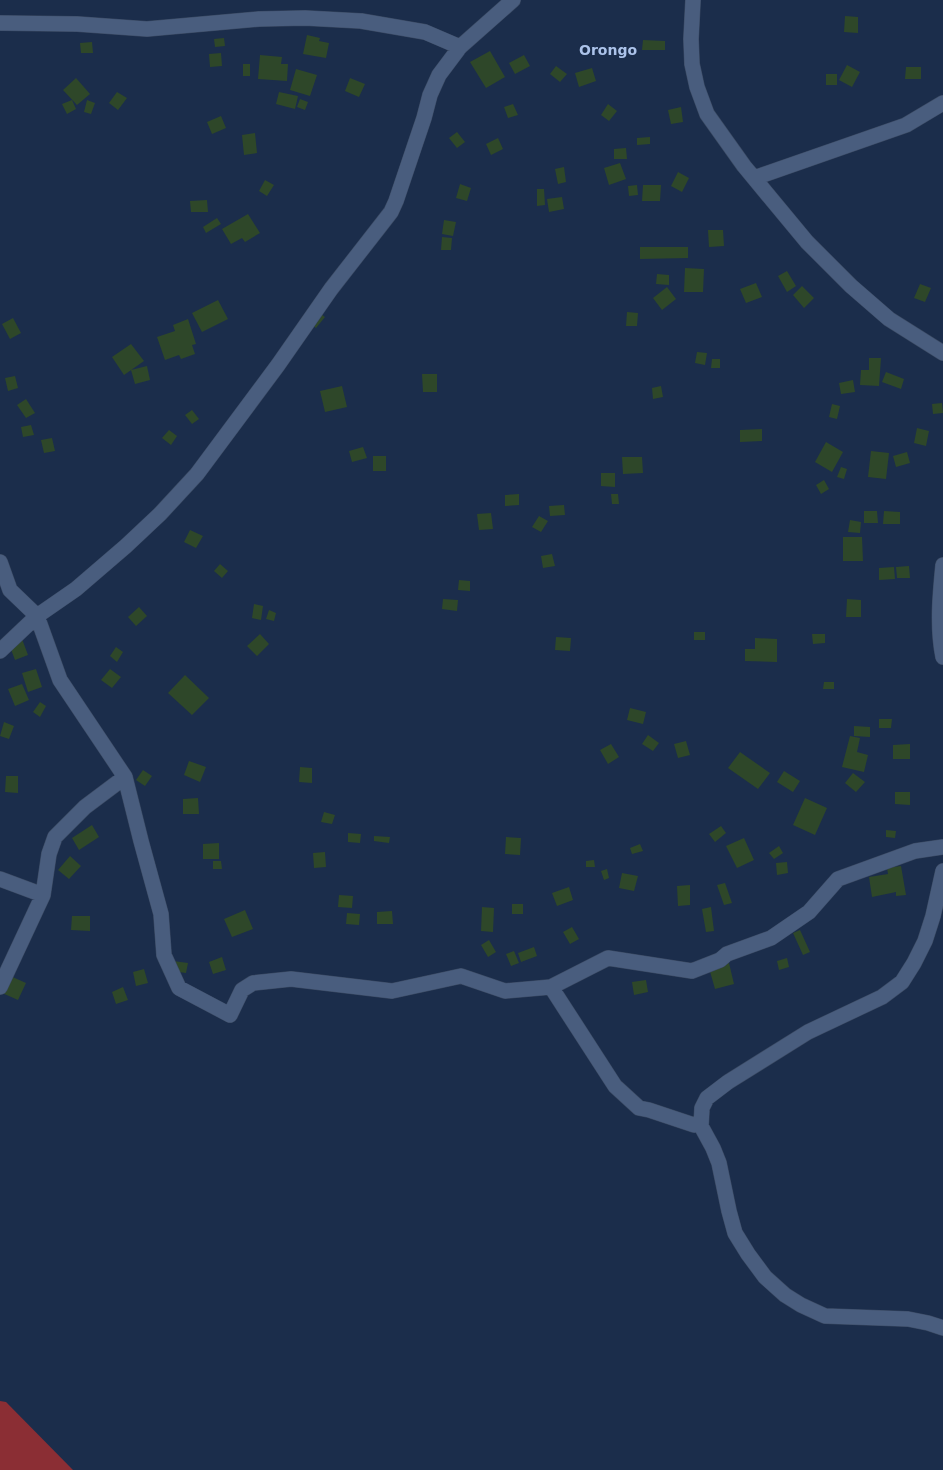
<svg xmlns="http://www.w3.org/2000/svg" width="943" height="1470" font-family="'DejaVu Sans',sans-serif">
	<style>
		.green { fill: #8b2e34 }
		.building { fill: #2e4729 }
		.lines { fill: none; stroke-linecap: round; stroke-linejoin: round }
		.minor-casing { stroke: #3b4a63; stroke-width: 16 }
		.minor { stroke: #495d7e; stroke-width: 15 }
		.labels { text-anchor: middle; stroke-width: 3.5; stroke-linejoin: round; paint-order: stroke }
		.quarter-label { font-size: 14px; font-weight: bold; fill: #acc3ea; stroke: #1b2d4b }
	</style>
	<rect width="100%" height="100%" fill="#1b2d4b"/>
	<!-- green -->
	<path class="green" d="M0,1401L6,1402L73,1470H0Z"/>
	<!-- building -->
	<path class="building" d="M845,16L858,17V33L844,32Z
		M307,35L320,38L319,41L329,43L326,58L303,54Z
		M224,38L225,46L215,47L214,39Z
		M643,40L665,41V50H642Z
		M92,42L93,53H81L80,43Z
		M490,51L505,77L486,88L470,62Z
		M221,53L222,66L210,67L209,54Z
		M260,55L282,57L281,64H288L287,81L258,79Z
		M524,55L530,66L515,74L509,63Z
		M243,64H250V76H243Z
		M847,65L860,72L852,87L839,80Z
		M556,66L567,74L560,82L550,74Z
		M906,67H921V79H905Z
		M592,68L596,81L579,87L575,73Z
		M296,69L317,75L310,96L290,90Z
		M826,74H837V85H826Z
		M76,78L90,94L77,105L63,90Z
		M350,78L365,84L359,97L345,91Z
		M117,92L127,98L118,110L109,103Z
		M279,92L298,96L295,109L276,104Z
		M300,99L308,102L305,110L297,107Z
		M72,100L76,109L67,114L62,104Z
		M87,100L95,103L91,114L84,112Z
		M513,104L518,115L508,118L504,107Z
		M608,104L617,111L609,121L601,115Z
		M681,107L683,122L671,124L668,110Z
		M221,116L226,128L212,134L207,122Z
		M457,132L465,142L457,148L449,138Z
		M255,133L257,153L244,155L242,135Z
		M650,137V144L637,145V138Z
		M498,138L503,149L491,155L486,144Z
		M626,148L627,159H614V149Z
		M620,163L626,179L609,185L604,168Z
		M564,167L566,182L558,184L555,169Z
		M678,172L689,178L682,192L671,186Z
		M265,180L274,185L267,196L259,191Z
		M460,184L471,188L467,201L456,198Z
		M637,185L638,195L629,196L628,186Z
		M643,185H661L660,201H642Z
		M537,189H544L545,205L537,206Z
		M562,197L564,209L549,212L547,199Z
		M207,200L208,212H191L190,201Z
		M248,214L260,233L245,242L242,238L231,244L222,229Z
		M217,218L221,224L206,233L203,227Z
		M444,220L456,222L453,236L442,234Z
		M708,230H723L724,246L709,247Z
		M442,237L452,238L451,250H441Z
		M640,247H688V258L640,259Z
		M685,268L704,269L703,292H684Z
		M787,271L796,286L787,292L778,276Z
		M657,274L669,275V285L656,284Z
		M756,283L762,297L746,303L740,289Z
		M920,284L931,288L925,302L914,298Z
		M802,286L814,298L804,308L793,295Z
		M667,287L676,299L662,310L653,298Z
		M218,300L228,319L202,332L192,313Z
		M318,312L325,317L316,328L310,323Z
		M627,312L638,313L637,326H626Z
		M13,318L21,333L10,339L2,324Z
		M188,319L196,344L192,345L195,354L181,359L179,355L165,360L157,337L175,331L173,325Z
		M131,344L144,361L124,375L112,357Z
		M697,352L707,353L705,365L695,363Z
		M869,358H881L879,386L860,385L861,370H869Z
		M712,359H720V368H711Z
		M147,366L150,380L135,384L131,370Z
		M886,372L904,379L901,389L882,382Z
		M422,374H437V392H423Z
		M15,376L18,388L8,391L5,378Z
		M853,380L855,392L841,394L839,383Z
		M342,386L347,407L325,412L320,391Z
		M661,386L663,397L653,399L652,388Z
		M26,399L35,413L26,418L17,405Z
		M942,403L943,413L933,414L932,404Z
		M832,404L840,406L837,419L829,417Z
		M192,410L199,419L192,424L185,415Z
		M31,425L34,435L23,437L21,427Z
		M917,428L929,431L926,446L914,443Z
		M762,429V441L740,442V430Z
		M169,430L177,436L171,445L162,438Z
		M52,438L55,451L44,453L41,440Z
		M826,442L843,452L832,472L815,462Z
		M363,447L367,458L352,462L349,451Z
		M871,451L889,453L886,479L868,477Z
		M907,452L910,463L896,467L893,456Z
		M373,456H386V471H373Z
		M622,457H642L643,473L623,474Z
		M841,467L847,469L844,479L837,477Z
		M601,473H615V487L601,486Z
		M824,480L829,489L821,494L816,485Z
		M519,494V505L505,506V495Z
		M611,494H618L619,504H612Z
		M564,505L565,515L550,516L549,506Z
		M864,511H877L878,523H864Z
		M884,511L900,512V524H883Z
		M491,513L493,529L479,530L477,514Z
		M539,516L548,521L541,532L532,527Z
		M850,520L861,522L860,533L848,532Z
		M190,530L203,536L196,548L184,542Z
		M843,537H862L863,561H843Z
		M552,554L555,566L543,568L541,556Z
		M220,564L228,571L222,578L214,571Z
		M909,566L910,578H897L896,567Z
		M894,567L895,579L879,580V568Z
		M459,580L470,581V591L458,590Z
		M443,599L458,600L457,611L442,609Z
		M847,599L861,600V617H846Z
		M254,604L263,606L261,620L252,618Z
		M139,607L147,616L136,626L128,617Z
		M269,610L276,613L274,621L266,619Z
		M694,632H705V640H694Z
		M260,634L269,644L257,656L247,646Z
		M812,634H825V643L813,644Z
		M556,637L571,638L570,651L555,650Z
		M755,638L777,639V662L745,661V649H755Z
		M22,639L28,655L15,660L9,644Z
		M116,647L123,652L117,662L110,656Z
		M36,669L42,687L28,692L22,673Z
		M110,669L121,677L112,688L101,680Z
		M185,675L209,698L192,715L168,693Z
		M824,682H834V689H823Z
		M22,684L29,700L15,706L8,689Z
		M40,702L46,706L40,717L33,712Z
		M630,708L646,712L643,724L627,720Z
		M879,719H892L891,728H879Z
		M4,722L14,726L9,739L0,736Z
		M854,726L870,727V737L854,736Z
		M648,735L659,743L653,751L642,744Z
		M850,736L860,738L857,752L868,755L864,772L842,767Z
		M686,741L690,755L678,758L674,744Z
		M611,744L619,757L608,764L600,750Z
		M910,744V759H893V745Z
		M740,752L770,773L758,789L728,768Z
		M189,761L206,767L200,782L184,775Z
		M300,767L312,768V783L299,782Z
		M143,770L152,776L145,786L136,780Z
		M784,771L800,781L793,792L777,782Z
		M853,773L865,782L856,792L845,783Z
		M6,776H18V793L5,792Z
		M895,792H910V805L895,804Z
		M198,798L199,814H183V799Z
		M805,798L827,808L815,835L793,825Z
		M324,812L335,815L332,824L321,822Z
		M92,825L99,837L79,850L72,838Z
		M721,826L726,833L715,842L709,834Z
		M886,830L896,831L895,838L886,837Z
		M348,833L361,834L360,843L348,842Z
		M374,836L390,837L389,843L374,841Z
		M506,837L521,838L520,855L505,854Z
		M744,838L754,860L737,868L726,846Z
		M219,843V859H203V844Z
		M640,844L643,851L632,854L630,848Z
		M779,846L783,853L774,859L769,853Z
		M325,852L326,867L314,868L313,853Z
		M70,856L81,866L69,879L58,870Z
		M594,860L595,867H586V861Z
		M213,861H221L222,869H213Z
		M787,862L788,873L777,875L776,863Z
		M901,866L906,895L896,896V892L872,897L869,877L888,874L887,868Z
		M607,869L609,878L604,880L601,871Z
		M622,873L638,876L634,891L619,888Z
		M725,883L732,903L724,905L717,885Z
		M690,885V905L678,906L677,886Z
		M569,887L573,900L557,906L552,893Z
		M339,895L353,896L352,908L338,907Z
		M512,904H523V914H512Z
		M482,907L494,908L493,932L481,931Z
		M711,907L714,931L706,932L702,909Z
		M245,910L253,929L232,937L224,919Z
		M392,911L393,924H377V912Z
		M347,913L360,914L359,925L346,924Z
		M72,916H90V931L71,930Z
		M572,927L579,939L570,944L563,932Z
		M800,930L810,952L803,955L793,933Z
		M489,940L496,952L488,957L481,945Z
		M534,947L537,956L521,962L518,953Z
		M514,951L519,963L511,966L506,954Z
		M222,957L226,970L213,974L209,962Z
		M787,958L789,967L779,970L777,961Z
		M173,961L188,963L186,973L172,971Z
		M729,963L734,984L715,989L709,968Z
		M144,969L148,983L136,986L133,972Z
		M8,975L26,983L18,1000L0,992Z
		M646,980L648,992L634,995L632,982Z
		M123,987L128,1000L116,1004L112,992Z"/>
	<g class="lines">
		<!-- minor casing -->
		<g class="minor-casing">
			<path id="minor" d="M693,0L691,39L692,64L697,87L707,114L744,166L807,242L851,286L889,319L943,353
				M0,23L77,24L147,29L259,19L305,18L361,21L425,32L460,47
				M754,178L906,125L943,103
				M0,562L10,590L37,616L60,680L125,777L141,841L161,914L164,955L179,988L230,1015L242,990L253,983L291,979L392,991L461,976L505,991L551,987L608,958L692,971L720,960L727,954L771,938L809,912L838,879L915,851L943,847
				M943,565C940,595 937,627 943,657
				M0,651L37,616L76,589L126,546L160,514L197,474L278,365L331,289L391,212L396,201L424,118L430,95L439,75L460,47L513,0
				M943,871L933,916L925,941L914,963L902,982L882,997L808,1032L728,1082L707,1098L702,1108L701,1126L713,1148L719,1163L729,1211L735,1233L748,1254L765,1277L785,1295L801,1305L825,1316L908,1319L928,1323L943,1328
				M0,879L43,895
				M0,987L43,895L49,854L55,837L85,807L125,777
				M551,987L615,1086L639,1108L649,1110L694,1125"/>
		</g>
		<!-- minor -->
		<use href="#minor" class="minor"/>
	</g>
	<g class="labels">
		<!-- quarter labels -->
		<g class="quarter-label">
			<text x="608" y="55">Orongo</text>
		</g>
	</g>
</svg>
